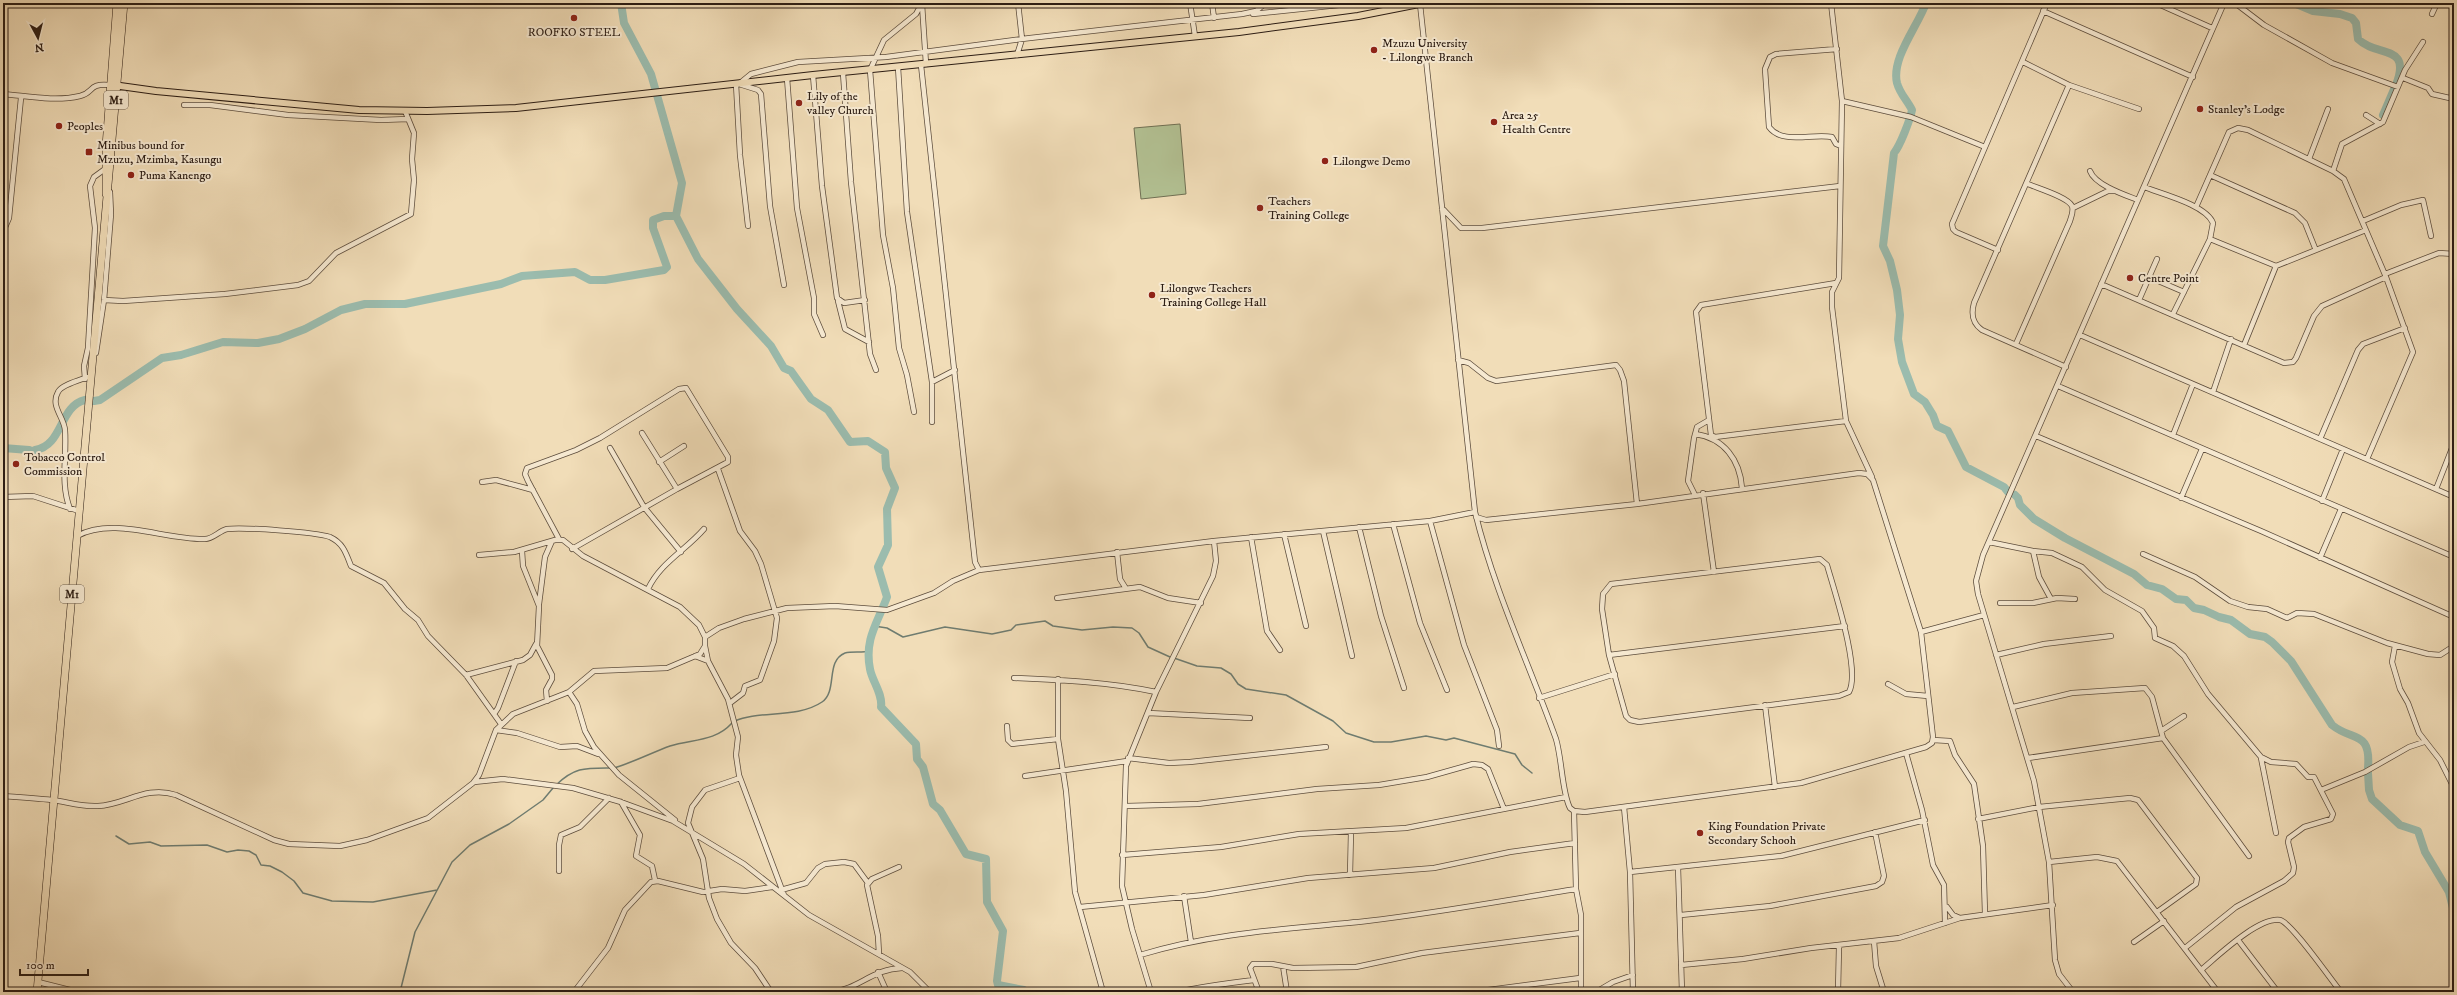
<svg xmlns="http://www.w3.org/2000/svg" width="2457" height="995" font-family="'IM FELL DW Pica',serif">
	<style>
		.green { fill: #b3c294; stroke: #707054 }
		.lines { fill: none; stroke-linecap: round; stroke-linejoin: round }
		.stream { stroke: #6f7c70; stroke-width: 1.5 }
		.river { stroke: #9bbcae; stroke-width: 8 }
		.minor-casing { stroke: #5d4d3d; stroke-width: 6 }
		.major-casing { stroke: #2c1d14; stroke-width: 8 }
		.highway-casing { stroke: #2c1d14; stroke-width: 8 }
		.minor { stroke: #f6e9d1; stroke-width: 4.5 }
		.major { stroke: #f1ddb8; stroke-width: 6 }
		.highway { stroke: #f1ddb8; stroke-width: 7 }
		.poi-dot { fill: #8f2418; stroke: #f6e9d1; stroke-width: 1.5 }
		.labels { text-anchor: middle; stroke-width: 4; stroke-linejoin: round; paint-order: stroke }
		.shield { fill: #f6e9d1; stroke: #695a4d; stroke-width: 1 }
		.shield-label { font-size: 11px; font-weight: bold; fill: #2c1d14 }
		.poi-label { font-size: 12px; fill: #2c1d14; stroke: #f6e9d1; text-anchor: start }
	</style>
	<rect width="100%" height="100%" fill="#f1ddb8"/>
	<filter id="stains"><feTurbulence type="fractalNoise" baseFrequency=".005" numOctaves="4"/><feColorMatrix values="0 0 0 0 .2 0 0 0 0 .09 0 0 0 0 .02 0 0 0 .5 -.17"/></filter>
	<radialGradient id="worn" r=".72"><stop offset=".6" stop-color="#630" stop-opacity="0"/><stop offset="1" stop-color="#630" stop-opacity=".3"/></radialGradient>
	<!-- green -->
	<path class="green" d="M1180,124L1186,194L1141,199L1134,128Z"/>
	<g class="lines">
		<!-- stream -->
		<path class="stream" d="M874,626L887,628L903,637L945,627L992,634L1011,630L1016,625L1045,621L1053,626L1082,630L1113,627L1132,628L1139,633L1148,647L1170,657
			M1174,658L1197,666L1221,668L1231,674L1238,684L1246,689L1286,695L1333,721L1346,733L1374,742H1391L1426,736L1446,740L1454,738L1515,754L1522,765L1532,773
			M735,721C758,710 797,719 822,702C838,691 825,661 845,653C852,651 862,653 870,651
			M614,768C634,762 651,753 670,746C692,739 715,742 732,723
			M556,785C575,767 585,768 611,768
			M116,836L129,844L150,842L161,846L207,845L227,852L238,850L249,851L256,855L261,865L270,866L282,872L294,881L303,893L332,901L373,902L437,890
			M400,992L415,932L452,862L470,845L509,824L543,800L553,788"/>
		<!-- river -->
		<path class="river" d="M621,3L624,23L651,74L682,183L676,216L698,259L737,309L771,346L784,368L791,371L811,399L828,410L850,442L868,441L885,452L886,468L895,488L887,509L888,545L878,567L887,597C878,622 864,639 870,669C872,681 883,694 881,707L916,744L917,759L923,767L933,804L940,810L966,854L986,859L987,902L1003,931L997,981L998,985L1024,990L1026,992
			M1926,3C1918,26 1891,58 1897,83C1900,94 1907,100 1912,110C1910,120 1900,146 1894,153L1883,246L1890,261L1897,290L1900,315L1898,339L1902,362L1914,394L1925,402L1933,415L1937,426L1948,431L1966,467L2004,487L2008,492
			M2294,3L2313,11L2340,14L2352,18L2356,23L2358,39C2377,58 2412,43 2396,85
			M2383,115L2395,87
			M94,401L100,400L162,358L181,355L223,342L258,343L279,339L305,329L341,310L365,304H405L501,284L522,276L575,272L590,280H605L664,270L667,267L653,228V220L664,216H676
			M3,448L29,450
			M35,450C63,446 59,406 85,400
			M2015,495L2018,498L2020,505L2034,519L2065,538L2134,574L2147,585L2162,589L2176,599L2186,600L2194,608L2204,610L2219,617L2231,620L2250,634L2265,637L2272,642L2291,661L2332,725C2353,742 2371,730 2368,768
			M2368,773L2369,790L2372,799L2400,825L2418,831L2425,852L2449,892L2454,912"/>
		<!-- minor casing -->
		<g class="minor-casing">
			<path id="minor" d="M1190,3L1195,36
				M1212,3L1214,18
				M1831,3L1842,101L1839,278L1832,292V307L1846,421L1872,477
				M2156,3L2212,28
				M2235,3L2264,25L2332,63L2398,87
				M2454,3L2452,30L2454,112
				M922,4L926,64
				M1420,4L1475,512C1494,590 1529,664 1556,739C1562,759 1562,793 1570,808L1574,811L1585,812L1801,783L1926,747L1932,743L1933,737L1921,632L1873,480L1867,474L1859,473L1637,504L1486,520L1476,517
				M2043,11L2193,77
				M1253,14L1358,3
				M2432,14L2437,3
				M1837,49L1776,54L1770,57L1765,69L1769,127C1782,145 1813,133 1832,137L1836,144L1841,146
				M1017,55L1022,39L1018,3
				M2023,62L2069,85L1974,303C1971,314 1972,323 1982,330L2066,367
				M921,65L975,562L979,570L1214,541L1430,521L1475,512
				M898,67L907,212L932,382V422
				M843,73L851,182L870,354L876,370
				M813,75L822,186L837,298L844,303L865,300
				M787,78L797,208L814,298V314L823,335
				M2403,78L2428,88L2432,94L2454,99
				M740,83L751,74L798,62L886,57L1030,38L1242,14L1256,11L1266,3
				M736,84L740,155L748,226
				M739,84L758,90L761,94L770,206L784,285
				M2069,85L2139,109
				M3,94C27,96 55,102 80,96C94,93 88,83 109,85
				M1842,101L1911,117L1985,147
				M184,105H210L288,115L381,120L408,119
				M2366,115L2380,124
				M2309,159L2328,109
				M2090,171C2095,185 2125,195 2138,200
				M2333,171L2342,144L2383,122L2405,70L2423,42
				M2210,175L2295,213L2305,223L2315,248
				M2144,187C2162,194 2206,205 2213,223L2210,239L2173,314
				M2196,207L2229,132L2238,128L2248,130L2333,171L2344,179L2386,277L2413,352L2367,459
				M1442,208L1461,228H1482L1840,186
				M2073,208L2108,191H2115
				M2363,221L2401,205L2423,200L2431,236
				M3,232L9,218L21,98
				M2210,239L2276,266
				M1998,250L1956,232L1953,229L1952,224L2047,3
				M2385,274L2439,253L2454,254
				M2149,277L2184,292
				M1836,283L1701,305L1696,312L1711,435L1715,437L1846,421
				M2101,284L2284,363L2293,362L2296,358L2314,316L2322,306L2386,277
				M104,300L123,301L225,294L298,285L309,281L336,253L411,214L414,180L412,159L414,133L405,111
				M2139,300L2157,259
				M838,301L845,329L869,342
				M2080,335L2454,497
				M2016,344L2070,221C2071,217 2074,211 2072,206C2068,197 2037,188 2028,184
				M2244,345L2276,266L2366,230
				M96,353L104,300L111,214L110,192
				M1458,360L1469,363L1488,378L1496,381L1616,365L1620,370L1624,381L1637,504
				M85,379L84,366L88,348L95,228L90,186L94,177L105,169
				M932,382L955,370
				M2058,386L2454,557
				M2213,392L2231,339
				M914,412L907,375L899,348L893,288L883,235L870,70L884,40L916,14L922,3
				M642,433L677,489
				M1695,434C1724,438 1740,460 1742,488
				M2173,435L2193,384
				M2036,436L2261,531L2454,617
				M2320,439L2358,350L2363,344L2405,328
				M610,448L644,507L681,552
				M659,462L684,446
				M718,469L740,531L755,551L761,564L777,618L774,641L760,680L745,686L743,693L730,703
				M482,482L496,480L533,490
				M2436,489L2454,443
				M1703,493L1714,572
				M1695,495L1688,481L1694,438L1697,427L1709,420
				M3,497L33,496L79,511
				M2181,498L2202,449
				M2322,501L2343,449
				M70,509C60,483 67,457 65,430C64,417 50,406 58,392C61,385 80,380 88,377
				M1430,521L1464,645L1497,730L1499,746
				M1393,524L1420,623L1447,690
				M1359,527L1381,616L1404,688
				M1323,531L1352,656
				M1284,534L1306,626
				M77,536C114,516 164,540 205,539C213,539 219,531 227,529C243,527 315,532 330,537C343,543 346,553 351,566L384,583L405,609L418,620L428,636L466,675L501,724
				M1251,537L1267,631L1280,650
				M559,539L528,481L525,474L527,468L576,450L600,438L679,389L686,388L728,457V462L677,489L572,549
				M1989,542L2033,551L2052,553L2082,567L2105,590L2142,611L2154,628L2155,638L2173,646L2184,656L2208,694L2261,757L2271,762L2296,764L2308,777H2314L2333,814L2331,819L2304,827L2289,838L2288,842L2294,867L2293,873L2284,881L2236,907L2185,948
				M522,551L523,566L539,606L537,646L552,675V679L546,690L547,701
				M2033,551L2039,577L2051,599
				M1117,552L1120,579L1125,587
				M2143,554L2195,577L2230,601L2248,607L2267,609L2287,618L2297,613L2314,614L2387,643L2428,654L2440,655L2454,646
				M2320,558L2341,509
				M1820,559L1827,565C1834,590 1861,670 1849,692L1839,696L1639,722L1630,720L1626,716L1609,655L1602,609L1603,594L1611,584Z
				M648,589C660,563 686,550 704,529
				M1057,598L1140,587L1168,598L1201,603
				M2000,603H2033L2057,598L2075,599
				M539,604L545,557L552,541
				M1921,632L1984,615
				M705,637L719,628L744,619L787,608L835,606L887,610L934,593L953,581L979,570
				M705,646L708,661
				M2395,646L2392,662L2400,689L2408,703L2419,733L2440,760L2454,788
				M1609,655L1845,626
				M1996,655L2044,644L2111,636
				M695,656L708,661L728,699L738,737L736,755L739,775L784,895
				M466,675L523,660L530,655L536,644
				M1014,678C1062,680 1109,682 1156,692
				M1058,679V739L1066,791L1075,892L1103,992
				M1888,684L1906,694L1928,696
				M569,692L577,704L585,731L594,747L619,775L675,820
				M1539,698L1615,674
				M1765,705L1775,787
				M2013,707L2072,693L2145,688L2152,697L2163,738L2028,758
				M1148,713L1250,718
				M494,714L498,708L516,661
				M1007,726L1008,740L1012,744L1058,739
				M496,730L517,733L560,747L577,746L598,754
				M2161,731L2184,716
				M2163,738L2249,856
				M1933,740L1950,741L1955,755L1974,784L1983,846L1985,914
				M1906,753L1922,810L1933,865L1944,885L1945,923
				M1128,758L1169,763L1190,762L1326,747
				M2261,758L2276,833
				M1025,776L1127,761
				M740,778L705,790L692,807L688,823L703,859L709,898L717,919L731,943L755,968L771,992
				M474,782L503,779L573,788L621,802L673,821L744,864L809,915L910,972L930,992
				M2321,790L2365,772L2409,747L2424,742
				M3,796C19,797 36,798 52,800C68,802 81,807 98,806C125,805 146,785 176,795L274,840L289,844L340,846L367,840L428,818L473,783L479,775L496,730L513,714L569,692L594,671L667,668L700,654L705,646V637L699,625L680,607L583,556L563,540H555L514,552L479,555
				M621,802L640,835L636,856L652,866L655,880
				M1126,806L1198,804L1317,789L1379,785L1427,777L1473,764L1482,765L1488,769L1504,809
				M1624,807L1630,872L1633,992
				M1574,811L1576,889L1581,915V992
				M1978,819L2039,807L2130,798L2138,800L2197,878L2196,884L2157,912
				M1122,855L1221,847L1299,834L1406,828L1566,797
				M2049,862L2097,857L2117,861L2218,992
				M1678,867L1682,992
				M559,871V845L561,835L580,827L609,798
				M1630,872L1781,856L1925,820
				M1350,875L1351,832
				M781,890L806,883L818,868L825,864L844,862L854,864L868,883
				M1184,896L1191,942
				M1080,907L1204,895L1308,878L1434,868L1510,852L1575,843
				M1947,907L1953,915L1960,918
				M1681,915L1770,906L1876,886L1882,882L1884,876L1875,832
				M2238,940L2278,992
				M1874,941L1876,966L1884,992
				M2134,942L2164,921
				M879,954L878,936L867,885L872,879L899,867
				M1140,955C1214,932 1291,929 1367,921C1437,913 1507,900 1576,889
				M1681,965L1743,959L1811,948L1899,938L1960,918L2053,905
				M1283,966L1287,992
				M2201,970C2218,956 2258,917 2280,920C2291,922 2331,980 2341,992
				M878,972L887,992
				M38,982L78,992
				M574,992L608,948L625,910L651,882L658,881L703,892L722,889L745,891L772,887
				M832,992C859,989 872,969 902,968
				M1151,992L1132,929L1122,886L1126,766L1156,692L1213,576L1216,561L1214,541
				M1178,992C1203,986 1228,983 1254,980
				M1259,992L1250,968L1253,964H1272L1293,968L1356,967L1422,953L1580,933
				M1473,992L1580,978
				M1596,992L1613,982L1633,975
				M1838,992L1839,946
				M2073,992L2059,974L2055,960L2049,862L2034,781L1978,594L1976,581L1983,555L2224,3"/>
		</g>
		<!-- major casing -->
		<g class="major-casing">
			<path id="major" d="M113,85L156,91L359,110L427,111L516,108L813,75L1239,32L1358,16L1424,3"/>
		</g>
		<!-- highway casing -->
		<g class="highway-casing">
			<path id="highway" d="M106,194V146L117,3
				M37,992L124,3"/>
		</g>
		<!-- minor -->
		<use href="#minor" class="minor"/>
		<!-- major -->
		<use href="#major" class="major"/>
		<!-- highway -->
		<use href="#highway" class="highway"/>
	</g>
	<!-- markers -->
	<g class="poi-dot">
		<circle cx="574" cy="18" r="4"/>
		<circle cx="1374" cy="50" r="4"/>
		<circle cx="799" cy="103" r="4"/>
		<circle cx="2200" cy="109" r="4"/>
		<circle cx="1494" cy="122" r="4"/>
		<circle cx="59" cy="126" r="4"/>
		<rect x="85" y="148" width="8" height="8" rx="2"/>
		<circle cx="1325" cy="161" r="4"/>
		<circle cx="131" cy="175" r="4"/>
		<circle cx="1260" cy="208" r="4"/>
		<circle cx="2130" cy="278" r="4"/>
		<circle cx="1152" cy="295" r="4"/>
		<circle cx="16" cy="464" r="4"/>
		<circle cx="1700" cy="833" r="4"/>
	</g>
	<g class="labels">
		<!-- shield labels -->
		<g class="shield">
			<rect x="104" y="91" width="24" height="18" rx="3"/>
			<rect x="60" y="585" width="24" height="18" rx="3"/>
		</g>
		<g class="shield-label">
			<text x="116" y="104">M1</text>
			<text x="72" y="598">M1</text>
		</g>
		<!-- poi labels -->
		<g class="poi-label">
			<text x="574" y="36" text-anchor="middle">ROOFKO STEEL</text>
			<text x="1382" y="47">Mzuzu University<tspan x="1382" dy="14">- Lilongwe Branch</tspan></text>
			<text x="807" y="100">Lily of the<tspan x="807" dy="14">valley Church</tspan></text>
			<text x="2208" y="113">Stanley's Lodge</text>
			<text x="1502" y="119">Area 25<tspan x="1502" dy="14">Health Centre</tspan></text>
			<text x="67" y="130">Peoples</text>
			<text x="97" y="149">Minibus bound for<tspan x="97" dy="14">Mzuzu, Mzimba, Kasungu</tspan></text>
			<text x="1333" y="165">Lilongwe Demo</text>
			<text x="139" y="179">Puma Kanengo</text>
			<text x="1268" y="205">Teachers<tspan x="1268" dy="14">Training College</tspan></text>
			<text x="2138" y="282">Centre Point</text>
			<text x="1160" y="292">Lilongwe Teachers<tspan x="1160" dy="14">Training College Hall</tspan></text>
			<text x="24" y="461">Tobacco Control<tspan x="24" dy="14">Commission</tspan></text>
			<text x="1708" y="830">King Foundation Private<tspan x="1708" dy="14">Secondary Schooh</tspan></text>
		</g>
	</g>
	<!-- margin -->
	<rect width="2457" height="995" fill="none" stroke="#f1ddb8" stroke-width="16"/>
	<rect x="4" y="4" width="2449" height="987" fill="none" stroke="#2c1d14" stroke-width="2"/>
	<rect x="8" y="8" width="2441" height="979" fill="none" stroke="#2c1d14"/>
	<!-- north arrow -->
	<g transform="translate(38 38) rotate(173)" stroke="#f6e9d1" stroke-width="3" paint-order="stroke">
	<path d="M0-3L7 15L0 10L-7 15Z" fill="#2c1d14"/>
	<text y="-6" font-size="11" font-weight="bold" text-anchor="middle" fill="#2c1d14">N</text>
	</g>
	<!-- scale -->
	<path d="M20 969v6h68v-6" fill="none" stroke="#2c1d14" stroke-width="2"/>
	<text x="26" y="969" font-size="12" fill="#2c1d14" stroke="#f6e9d1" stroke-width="3" paint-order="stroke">100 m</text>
	<rect width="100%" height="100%" filter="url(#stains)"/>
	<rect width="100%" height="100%" fill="url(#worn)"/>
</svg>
